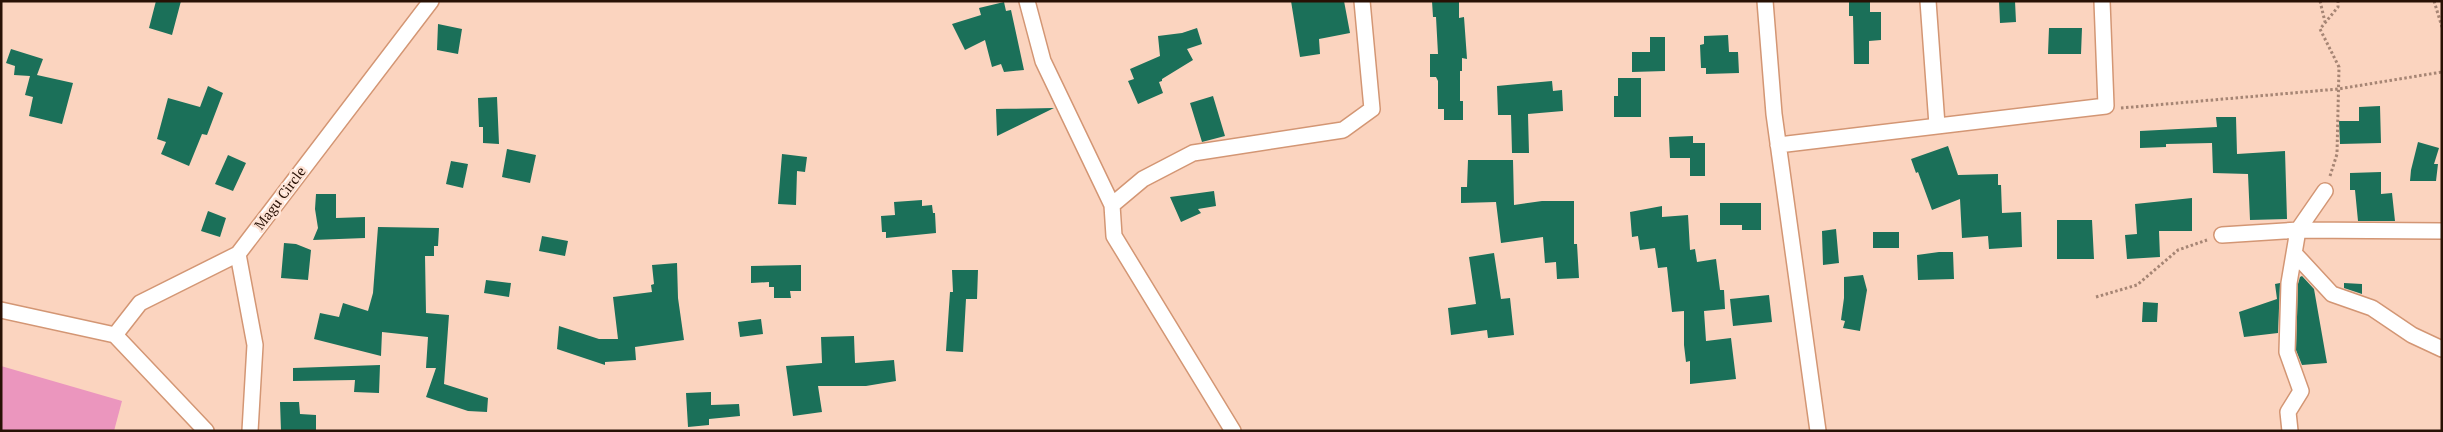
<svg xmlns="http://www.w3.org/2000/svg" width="2443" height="432" font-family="'PT Serif',serif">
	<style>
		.water { fill: #eb96be }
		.building { fill: #1b7059 }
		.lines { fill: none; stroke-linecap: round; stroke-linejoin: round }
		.street-casing { stroke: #d39674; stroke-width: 18 }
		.path { stroke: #a68574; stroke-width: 3; stroke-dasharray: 2.5 2.5; stroke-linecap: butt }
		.street { stroke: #fff; stroke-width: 15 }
		.labels { text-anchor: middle; stroke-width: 5; stroke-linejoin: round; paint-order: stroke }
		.street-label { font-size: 14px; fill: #281105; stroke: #ffe4d6 }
	</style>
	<rect width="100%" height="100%" fill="#fbd4bf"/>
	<!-- water -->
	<path class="water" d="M1,366L122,401L114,431H1Z"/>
	<!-- building -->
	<path class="building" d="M156,1H181L172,35L149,28Z
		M1291,1H1344L1350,33L1319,39L1320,54L1300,57Z
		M1432,1H1459V18L1464,17L1467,59L1462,58V71H1460V101H1463V120H1444V109H1438V81L1436,77H1430V54H1438L1436,17H1433Z
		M1849,1H1870V12H1881V40L1869,41V64H1854L1853,16H1849Z
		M1999,1H2015L2016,22L2000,23Z
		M1004,2L1006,11L1011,10L1024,70L1004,72L1001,64L992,67L985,40L965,50L952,24L981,15L979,8Z
		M438,24L462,29L458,54L437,50Z
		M1197,28L1202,44L1187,49L1193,60L1162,79V81L1159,82L1163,93L1138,104L1128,81L1134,79L1130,69L1160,56L1158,36L1182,33Z
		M2049,28H2082L2081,54H2048Z
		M1728,35L1729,52H1738L1739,73L1706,74V68H1701L1700,45L1704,44V36Z
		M1650,37H1665V71L1632,72V52H1650Z
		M11,49L43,59L37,75L73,83L62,124L29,116L33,97L25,95L30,76L14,75L15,66L6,63Z
		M1618,78H1641V117H1614V96H1618Z
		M1552,81L1553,91L1562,90L1563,111L1528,114L1529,153H1512L1511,115H1498L1497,86Z
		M208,86L223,93L207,135L202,134L189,166L161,154L166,142L157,139L168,98L200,107Z
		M1213,96L1225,136L1202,142L1190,103Z
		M497,97L499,144L483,143V127H479L478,98Z
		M2380,106L2381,143L2340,144L2339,121H2359V107Z
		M1054,108L997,136L996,109Z
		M2216,117H2236L2237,154L2285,151L2287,219L2250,220L2248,174L2213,173L2212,143L2166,144V147L2140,148V131L2217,127Z
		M1693,136V143H1705V176H1690V158H1670L1669,137Z
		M2418,142L2439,148L2434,164H2438L2436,181H2410L2411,170Z
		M1948,146L1958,175L1998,174V185H2001L2002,213L2021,212L2022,247L1989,249L1988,236L1962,238L1960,199L1932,210L1918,172L1916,173L1911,159Z
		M507,149L536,155L530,183L502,177Z
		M782,154L807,157L805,172L797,171L796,205L778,204Z
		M228,155L246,163L233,191L215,184Z
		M1468,160H1513L1514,205L1542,201H1574V244H1577L1579,278L1557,279L1556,262L1545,263L1543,237L1501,243L1496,202L1461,203V187H1467Z
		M451,161L468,164L463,188L446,184Z
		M2381,172V194L2392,193L2395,221H2358L2355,190H2350V173Z
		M1214,191L1216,206L1198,209L1201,213L1181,222L1170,197Z
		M316,194H336V218L365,217V238L313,240L318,228L315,209Z
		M2192,198V231H2159L2160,257L2127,259L2125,235L2137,234L2135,204Z
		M922,200V206L932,205L933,213H935L936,233L886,238V232H882L881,216L895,215L894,202Z
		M1720,203H1761V230H1742V225H1720Z
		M1662,206V217L1688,215L1690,250L1695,249L1697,262L1716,259L1720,290H1724L1725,309L1704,311L1706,341L1731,338L1736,379L1690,384V361L1686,362L1684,345V311L1672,312L1667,267L1658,268L1655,248L1640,250L1638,236L1632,237L1630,212Z
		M208,211L226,218L220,237L201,231Z
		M2057,220H2092L2094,259H2057Z
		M378,227L439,228L438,246H434V256H425L426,313L449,315L444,384L488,398L487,412L468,411L426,397L436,368H426L428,337L382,332L381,356L314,339L320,313L339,317L343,303L368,311L373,293Z
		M1836,229L1839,263L1823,265L1822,231Z
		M1873,232H1899V248H1873Z
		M542,236L568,241L565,256L539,251Z
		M284,243L296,244L311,250L308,280L281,278Z
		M1939,252H1953L1954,279L1918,280L1917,255Z
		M1494,253L1501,299L1510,298L1514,335L1488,338L1487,330L1451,335L1448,308L1476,304L1469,257Z
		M677,263L678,298L684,340L635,347L636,360L605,362V365L557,349L559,326L599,339H618L613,297L652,292L651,285L654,284L652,265Z
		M801,265V291H790L791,298H774V287H769V282L751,283V266Z
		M952,270H978L977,299H966L963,352L946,351L950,292H953Z
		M1863,275L1867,290L1860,331L1843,328L1845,321L1841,320L1844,298V277Z
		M2302,276L2314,289L2327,363L2302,365L2296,350L2298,284L2300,277Z
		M486,280L511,283L509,297L484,293Z
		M2280,283L2278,333L2244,337L2239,312L2277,299L2275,284Z
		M2344,283L2362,284V294L2344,288Z
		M1769,295L1772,322L1733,326L1730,299Z
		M2143,302L2158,303L2157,322H2142Z
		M761,319L763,334L740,337L738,322Z
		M854,336L855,363L894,360L896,381L866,386H818L822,412L793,416L786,366L822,363L821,337Z
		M380,365L379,393L354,392L355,380L293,381V368Z
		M711,392V405L739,404L740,416L709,419V425L688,427L686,393Z
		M280,402H299L300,414L316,415V431H281Z"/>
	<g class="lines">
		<!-- street casing -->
		<g class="street-casing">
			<path id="street" d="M1027,1L1043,61L1112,205L1114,236L1233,431
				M1765,1L1774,114L1818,431
				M1928,1L1937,125
				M1778,145L2106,106L2102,1
				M1112,205L1143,179L1193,153L1343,130L1372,109L1362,1
				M2222,235L2298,230L2325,191
				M2294,253L2332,294L2372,308L2412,335L2442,349
				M1,310L115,335L206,431
				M115,335L140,303L238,254
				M250,431L255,345L238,254L431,1
				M2290,431L2288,412L2301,391L2287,352L2289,283L2298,230L2442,231"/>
		</g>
		<!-- path -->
		<path class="path" d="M2320,1L2325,22
			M2434,1L2442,27
			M2121,108L2338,89L2442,72
			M2330,176L2337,154L2339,67L2320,29L2338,7V1
			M2096,297L2137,285L2178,250L2207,240"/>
		<!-- street -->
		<use href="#street" class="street"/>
	</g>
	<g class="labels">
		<!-- street labels -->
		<g class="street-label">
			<text transform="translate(280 198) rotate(-53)" y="5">Magu Circle</text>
		</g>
	</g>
	<!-- border -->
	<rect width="2443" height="432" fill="none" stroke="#281105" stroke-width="5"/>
</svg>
